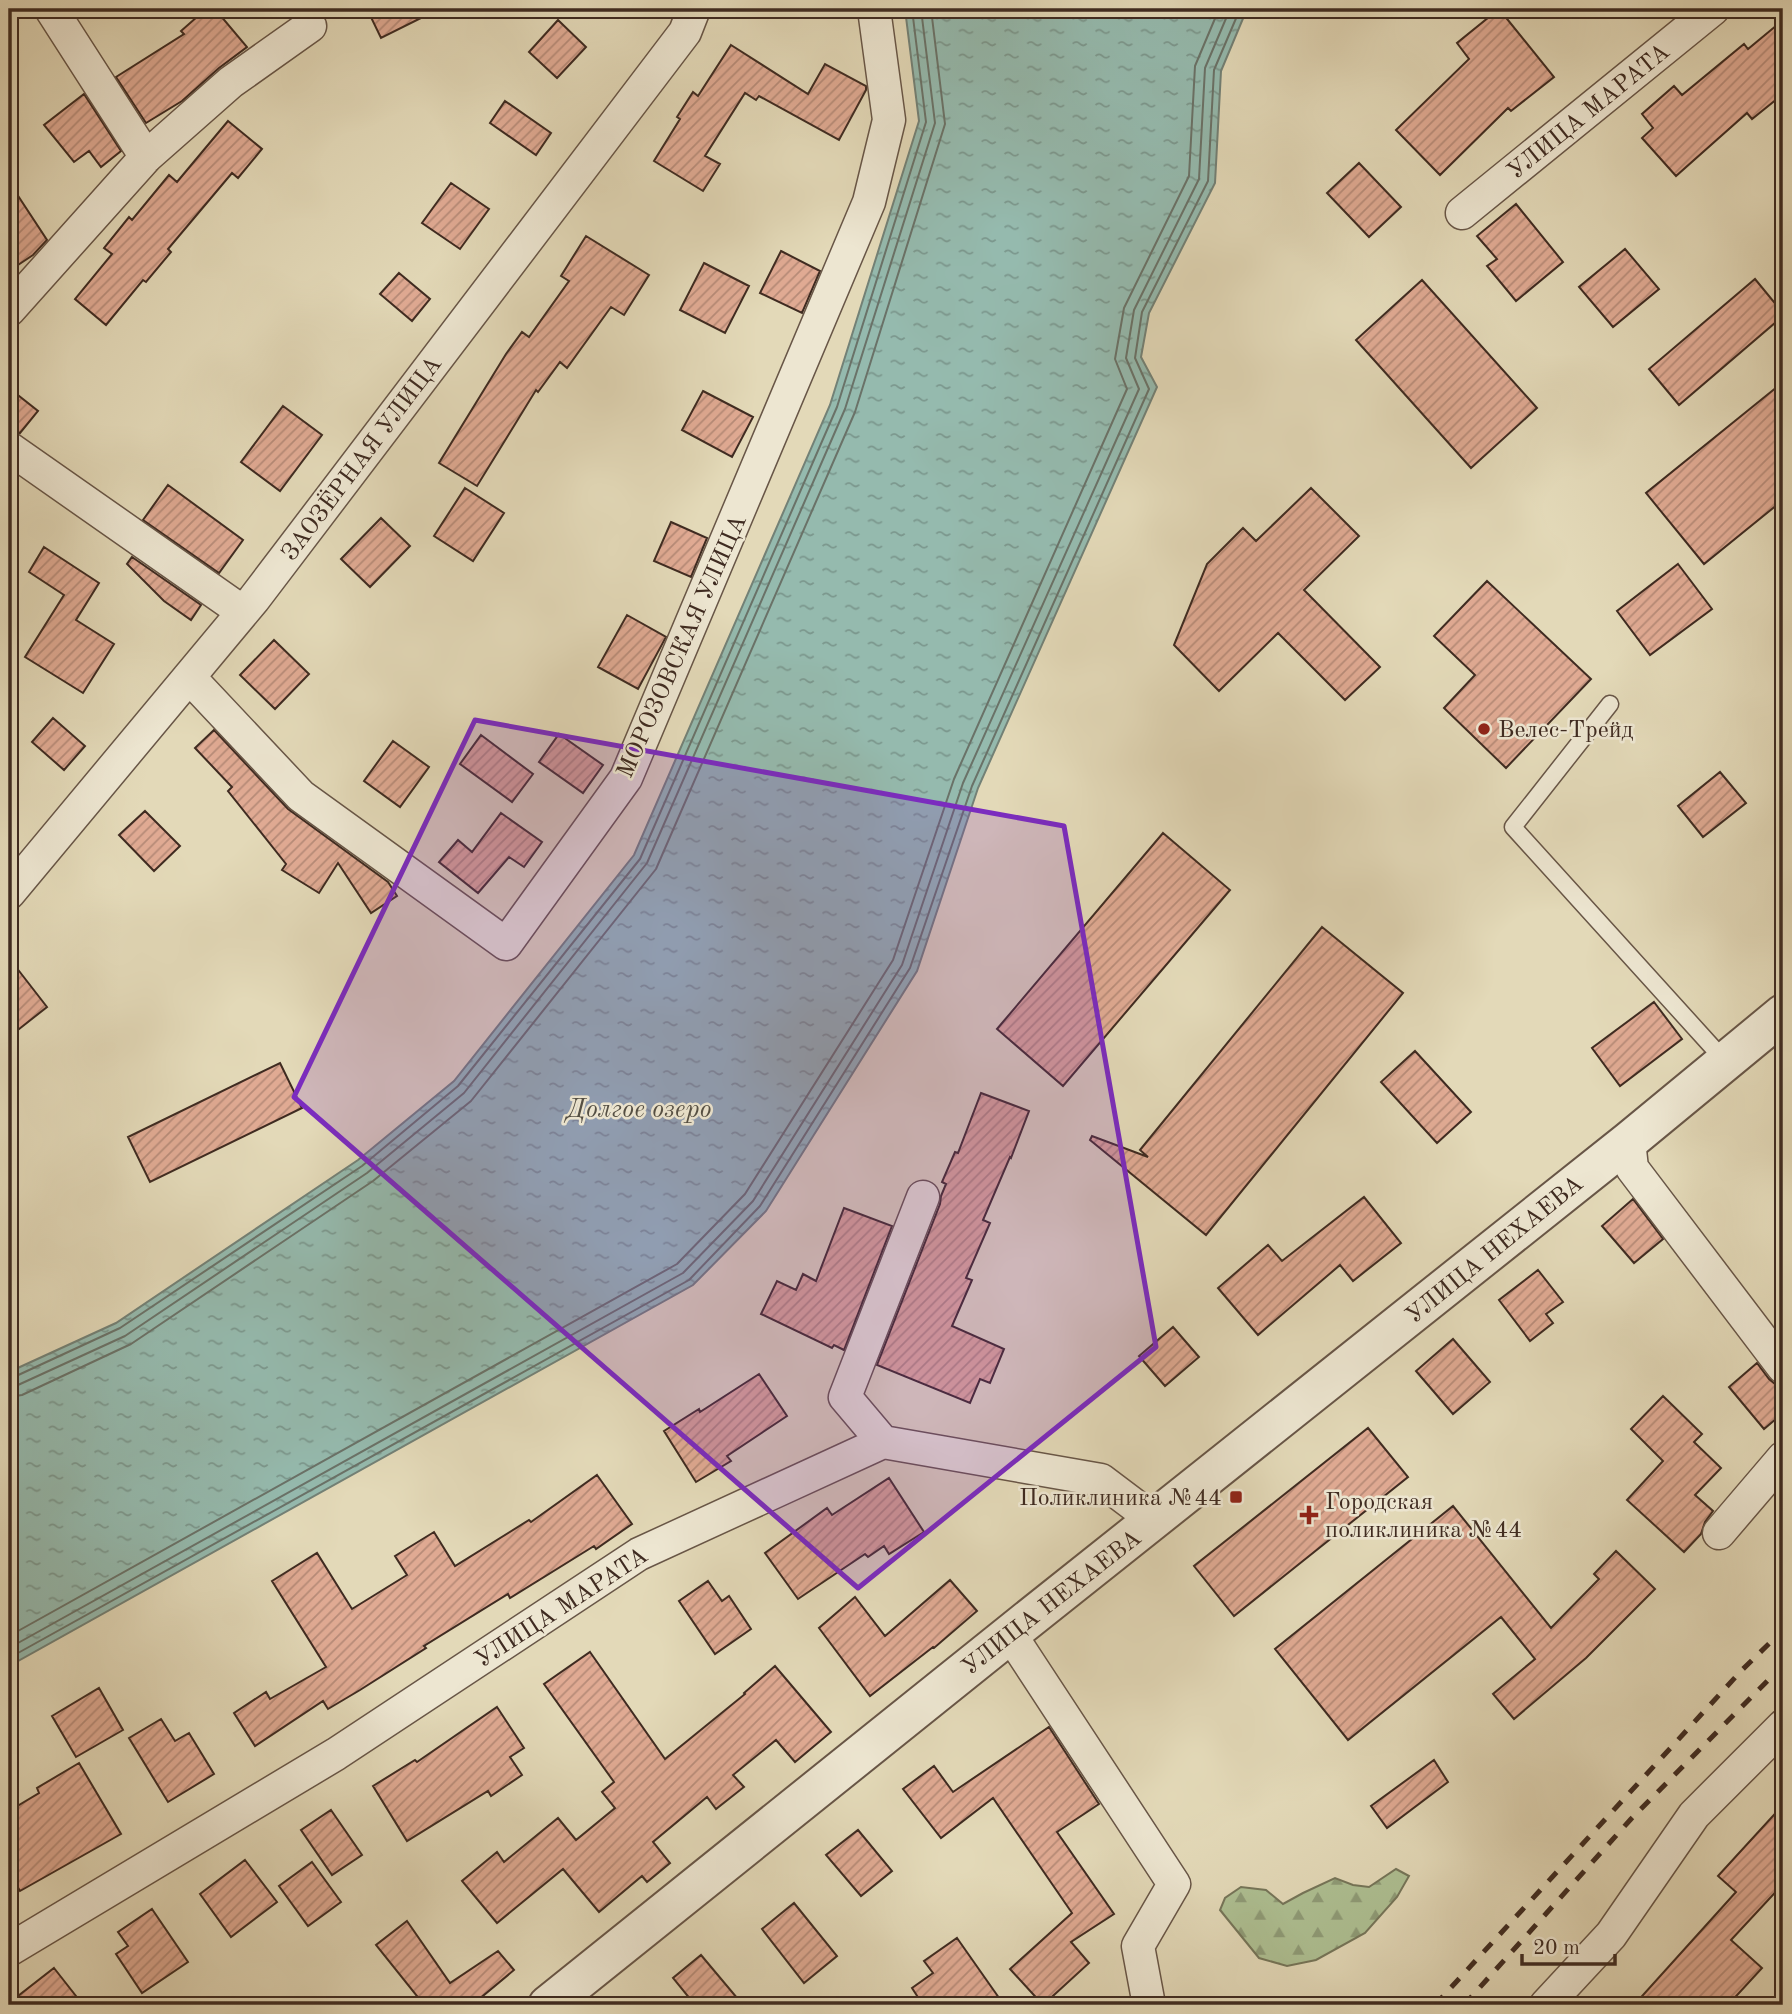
<svg xmlns="http://www.w3.org/2000/svg" width="1792" height="2014" font-family="'Old Standard TT',serif">
	<style>
		.forest { fill: url(#forest-firs); stroke: #76765a; stroke-width: 2 }
		.water { fill: url(#water-ripples); stroke: #738176; stroke-width: 2 }
		.lines { fill: none; stroke-linecap: round; stroke-linejoin: round }
		.shore { stroke: #6a7268; stroke-width: 2 }
		.building { fill: url(#building-hatch); stroke: #3f2b21; stroke-width: 2 }
		.service-casing { stroke: #685647; stroke-width: 19 }
		.minor-casing { stroke: #685647; stroke-width: 35 }
		.tertiary-casing { stroke: #685647; stroke-width: 42 }
		.service { stroke: #ede6d1; stroke-width: 16 }
		.minor { stroke: #ede6d1; stroke-width: 32 }
		.tertiary { stroke: #ede6d1; stroke-width: 38 }
		.rail { stroke: #3f2b21; stroke-width: 5; stroke-dasharray: 12 12; stroke-linecap: butt }
		.marked { fill: #7b2cbf; fill-opacity: 0.2; stroke: #7b2cbf; stroke-width: 5; stroke-linejoin: round }
		.poi-dot { fill: #8f2418; stroke: #ede6d1; stroke-width: 2.5 }
		.labels { text-anchor: middle; stroke-width: 5; stroke-linejoin: round; paint-order: stroke }
		.street-label { font-size: 24px; fill: #3f2b21; stroke: #ede6d1 }
		.poi-label { font-size: 24px; fill: #3f2b21; stroke: #ede6d1; text-anchor: start }
		.water-label { font-size: 26px; font-style: italic; fill: #544f44; stroke: #ede6d1 }
	</style>
	<defs>
		<pattern id="forest-firs" width="22" height="20" patternUnits="userSpaceOnUse" patternTransform="scale(1.75)"><rect width="22" height="20" fill="#aec093"/><path d="M5 1l3.5 6h-7zM16 11l3.5 6h-7z" fill="#8f9c78"/></pattern>
		<pattern id="water-ripples" width="26" height="14" patternUnits="userSpaceOnUse" patternTransform="scale(1.75)"><rect width="26" height="14" fill="#95baae"/><path d="M2 4q2-2 4 0t4 0M15 11q2-2 4 0t4 0" fill="none" stroke="#7b978d"/></pattern>
		<pattern id="building-hatch" width="6" height="6" patternUnits="userSpaceOnUse" patternTransform="scale(1.75)"><rect width="6" height="6" fill="#e0aa93"/><path d="M-1 1l2-2M0 6l6-6M5 7l2-2" fill="none" stroke="#b78b78"/></pattern>
	</defs>
	<rect width="100%" height="100%" fill="#e3d9b8"/>
	<filter id="stains"><feTurbulence type="fractalNoise" baseFrequency=".00286" numOctaves="4"/><feColorMatrix values="0 0 0 0 .2 0 0 0 0 .09 0 0 0 0 .02 0 0 0 .5 -.17"/></filter>
	<radialGradient id="worn" r=".72"><stop offset=".6" stop-color="#630" stop-opacity="0"/><stop offset="1" stop-color="#630" stop-opacity=".3"/></radialGradient>
	<!-- forest -->
	<path class="forest" d="M1396,1869L1409,1876L1397,1897L1365,1933L1316,1960L1287,1966L1259,1958L1220,1910L1225,1898L1241,1887L1266,1890L1283,1904L1303,1893L1335,1878L1353,1885L1369,1887Z"/>
	<!-- water -->
	<path class="water" d="M905,9H1247L1221,71L1215,183L1149,313L1141,357L1157,387L978,788L917,971L766,1211L693,1285L9,1666V1372L116,1323L358,1160L454,1081L634,855L830,405L919,121Z"/>
	<g class="lines">
		<!-- shore -->
		<path class="shore" d="M9,1378L14,1377L120,1328L362,1166L458,1086L640,859L837,407L926,122L912,9
			M9,1387L18,1385L125,1336L367,1173L464,1093L647,863L845,409L935,123L921,9
			M9,1397L22,1395L131,1344L373,1181L471,1101L656,869L855,412L945,124L931,9
			M9,1636L677,1264L745,1194L893,960L954,779L1127,389L1115,359L1124,308L1189,176L1195,66L1219,9
			M9,1648L683,1273L753,1201L902,965L963,783L1139,389L1126,358L1134,310L1199,179L1205,68L1230,9
			M9,1658L689,1280L760,1206L910,968L972,786L1149,389L1135,358L1142,312L1208,181L1214,70L1240,9"/>
	</g>
	<!-- building -->
	<path class="building" d="M206,9H215L247,47L219,68L182,101L146,123L116,77L184,34L181,31Z
		M367,9H439L381,38Z
		M1499,9L1554,77L1511,111L1508,108L1440,175L1396,130L1469,59L1457,43Z
		M558,20L586,47L557,78L529,52Z
		M1783,20V94L1752,119L1747,113L1676,176L1642,138L1653,128L1642,114L1674,86L1682,95L1744,44L1748,49Z
		M731,45L808,94L825,64L866,86V90L839,140L759,96L756,100L745,93L705,156L720,164L703,191L654,161L680,119L677,117L693,92L698,96Z
		M84,94L121,151L101,167L89,151L74,162L44,125Z
		M505,101L551,133L536,155L490,123Z
		M228,121L262,149L238,178L232,173L168,249L171,252L146,282L143,280L106,325L75,299L112,254L104,248L129,217L132,220L169,175L177,182Z
		M1359,163L1401,207L1369,237L1327,193Z
		M9,182L47,240L33,255L9,271Z
		M451,183L489,209L460,249L422,223Z
		M1516,204L1563,262L1516,301L1487,266L1497,259L1477,236Z
		M586,236L649,275L624,315L611,307L567,368L560,362L538,392L536,390L477,486L439,463L506,354L522,332L529,337L569,281L561,276Z
		M1625,249L1659,289L1613,327L1579,287Z
		M781,251L820,271L802,313L760,293Z
		M704,263L749,286L725,333L680,310Z
		M399,273L430,299L412,321L380,294Z
		M1755,279L1783,313V316L1679,405L1649,369Z
		M1422,280L1537,408L1471,468L1356,340Z
		M1783,382V500L1704,564L1646,493Z
		M9,388L38,411L20,433L9,430Z
		M703,391L753,417L732,457L682,430Z
		M283,406L322,435L280,491L241,462Z
		M168,485L243,540L219,573L143,520Z
		M465,488L504,513L473,561L434,536Z
		M1311,488L1359,536L1304,590L1380,667L1345,700L1278,633L1219,691L1174,645L1207,564L1243,528L1256,541Z
		M381,518L410,546L370,587L341,559Z
		M671,522L707,538L691,577L654,561Z
		M44,547L99,583L76,620L114,644L83,693L25,657L64,595L29,572Z
		M132,557L201,605L191,620L164,601L127,564Z
		M1678,564L1712,609L1650,655L1617,611Z
		M1487,581L1591,679L1506,768L1444,708L1475,675L1434,636Z
		M627,615L666,637L638,689L598,667Z
		M274,640L309,674L275,709L240,675Z
		M53,718L85,746L64,770L32,742Z
		M214,730L288,809L388,882L397,896L371,913L338,863L319,893L282,870L286,864L228,791L232,787L195,748Z
		M559,734L603,765L583,793L539,762Z
		M481,735L533,774L512,802L460,764Z
		M393,741L429,767L400,807L364,781Z
		M1720,772L1746,803L1703,837L1678,806Z
		M145,811L180,846L154,871L119,835Z
		M501,813L542,842L524,867L509,857L478,893L439,862L458,840L472,852Z
		M1163,833L1230,890L1063,1086L997,1029Z
		M1322,927L1403,993L1206,1235L1090,1140L1092,1136L1148,1157L1140,1150Z
		M9,958L47,1007L9,1037Z
		M1654,1002L1682,1039L1620,1086L1592,1048Z
		M1415,1051L1471,1112L1437,1143L1381,1082Z
		M280,1063L302,1108L150,1182L128,1137Z
		M981,1093L1029,1111L1011,1158L1010,1157L983,1220L990,1223L966,1278L972,1280L952,1326L1004,1349L990,1383L980,1379L970,1403L877,1365L940,1204L941,1196L946,1184L942,1182L955,1152L958,1153Z
		M1364,1197L1401,1243L1353,1281L1340,1265L1258,1335L1218,1288L1268,1245L1282,1261Z
		M1633,1199L1663,1239L1634,1263L1602,1226Z
		M844,1208L892,1226L844,1350L834,1345L832,1348L761,1314L777,1281L796,1290L803,1274L816,1281Z
		M1538,1270L1563,1302L1546,1314L1553,1323L1530,1341L1499,1300Z
		M1173,1327L1199,1357L1165,1386L1139,1356Z
		M1453,1339L1490,1382L1453,1414L1416,1371Z
		M1757,1363L1769,1379L1775,1384L1783,1385V1413L1764,1429L1729,1387Z
		M759,1374L787,1416L727,1456L731,1461L696,1482L664,1431L699,1409L700,1412Z
		M1663,1396L1702,1434L1694,1442L1721,1468L1695,1495L1713,1511L1705,1522L1701,1534L1684,1552L1627,1500L1663,1461L1631,1429Z
		M1368,1428L1408,1477L1234,1616L1194,1566Z
		M597,1475L632,1524L596,1549L594,1546L510,1598L508,1594L424,1646L426,1648L360,1690L328,1709L323,1701L255,1746L234,1713L266,1692L270,1699L326,1667L272,1581L317,1553L352,1609L407,1575L395,1556L434,1532L455,1566L529,1520L531,1522Z
		M889,1478L924,1532L889,1554L884,1546L868,1557L865,1554L798,1599L765,1553L827,1508L832,1515Z
		M1453,1506L1551,1628L1599,1579L1594,1574L1616,1551L1655,1589L1586,1658L1514,1719L1493,1694L1535,1659L1501,1617L1348,1740L1275,1649Z
		M950,1580L977,1611L934,1648L933,1647L870,1696L819,1628L855,1597L885,1636Z
		M708,1581L722,1601L729,1596L751,1629L715,1654L679,1601Z
		M590,1652L665,1759L745,1694L744,1693L775,1666L831,1732L795,1762L776,1740L733,1775L744,1787L716,1809L707,1797L653,1842L670,1863L647,1882L642,1876L599,1912L563,1869L497,1923L462,1881L497,1852L504,1862L558,1818L576,1840L615,1808L602,1792L614,1782L544,1684Z
		M99,1688L123,1730L76,1757L52,1716Z
		M497,1707L524,1748L510,1757L522,1775L491,1796L488,1791L407,1841L373,1786L415,1760L417,1762Z
		M161,1719L175,1741L189,1733L214,1774L168,1802L129,1738Z
		M1049,1727L1099,1804L1057,1832L1114,1914L1071,1942L1089,1963L1043,2005L1010,1969L1072,1913L993,1798L941,1838L903,1789L934,1766L953,1792Z
		M1434,1760L1448,1782L1387,1828L1371,1806Z
		M79,1763L121,1834L20,1891L9,1872V1811L39,1793L37,1788Z
		M1783,1805V1884L1731,1940L1762,1968L1728,2005H1634L1736,1892L1718,1876Z
		M331,1810L362,1855L332,1875L301,1830Z
		M858,1830L892,1871L861,1896L826,1855Z
		M245,1860L277,1902L231,1937L200,1894Z
		M312,1862L341,1902L308,1926L279,1886Z
		M794,1903L837,1956L804,1983L762,1929Z
		M152,1909L188,1962L142,1993L116,1954L128,1946L118,1932Z
		M407,1921L450,1983L498,1951L514,1970L472,2005H415L421,2001L376,1945Z
		M957,1938L1004,2005H923L912,1988L933,1973L924,1961Z
		M701,1955L743,2005H695L673,1978Z
		M54,1968L83,2005H9V2003Z"/>
	<g class="lines">
		<!-- service casing -->
		<g class="service-casing">
			<path id="service" d="M1610,704L1513,827L1725,1061"/>
		</g>
		<!-- minor casing -->
		<g class="minor-casing">
			<path id="minor" d="M51,9L146,157
				M1462,213L1713,9
				M9,310L146,157L231,82L310,26
				M9,448L243,612
				M189,677L301,796L506,944L626,778L869,202L889,120L874,9
				M9,893L254,599L685,32L694,9
				M1629,1141L1632,1168L1783,1367
				M883,1442L845,1397L923,1197
				M1719,1533L1783,1458
				M1010,1634L1174,1884L1138,1946L1149,2005
				M9,1950L336,1754L639,1554L883,1442L1101,1480L1154,1520
				M1546,2005L1611,1935L1694,1815L1783,1726"/>
		</g>
		<!-- tertiary casing -->
		<g class="tertiary-casing">
			<path id="tertiary" d="M548,2005L1010,1634L1629,1141L1783,1014"/>
		</g>
		<!-- service -->
		<use href="#service" class="service"/>
		<!-- minor -->
		<use href="#minor" class="minor"/>
		<!-- tertiary -->
		<use href="#tertiary" class="tertiary"/>
		<!-- rail -->
		<path class="rail" d="M1435,2005L1742,1670L1783,1630
			M1464,2005L1631,1819L1783,1665"/>
	</g>
	<!-- marked area -->
	<path class="marked" d="M475,720L1064,826L1156,1347L858,1588L294,1097Z"/>
	<!-- markers -->
	<g class="poi-dot">
		<circle cx="1484" cy="729" r="7"/>
		<rect x="1229" y="1490" width="14" height="14" rx="3.5"/>
		<path d="M1305.5 1504.5h7v7h7v7h-7v7h-7v-7h-7v-7h7z"/>
	</g>
	<g class="labels">
		<!-- street labels -->
		<g class="street-label">
			<text transform="translate(1588 111) rotate(-39)" y="8">УЛИЦА МАРАТА</text>
			<text transform="translate(361 458) rotate(-53)" y="8">ЗАОЗЁРНАЯ УЛИЦА</text>
			<text transform="translate(681 646) rotate(-66)" y="8">МОРОЗОВСКАЯ УЛИЦА</text>
			<text transform="translate(1494 1249) rotate(-39)" y="8">УЛИЦА НЕХАЕВА</text>
			<text transform="translate(1051 1602) rotate(-38)" y="8">УЛИЦА НЕХАЕВА</text>
			<text transform="translate(561 1607) rotate(-33)" y="8">УЛИЦА МАРАТА</text>
		</g>
		<!-- poi labels -->
		<g class="poi-label">
			<text x="1498" y="737">Велес-Трейд</text>
			<text x="1222" y="1505" text-anchor="end">Поликлиника №44</text>
			<text x="1325" y="1509">Городская<tspan x="1325" dy="28">поликлиника №44</tspan></text>
		</g>
		<!-- water labels -->
		<g class="water-label">
			<text x="639" y="1117">Долгое озеро</text>
		</g>
	</g>
	<!-- margin -->
	<rect width="1792" height="2014" fill="none" stroke="#e3d9b8" stroke-width="35"/>
	<rect x="10" y="10" width="1771" height="1993" fill="none" stroke="#3f2b21" stroke-width="3.5"/>
	<rect x="18" y="18" width="1757" height="1979" fill="none" stroke="#3f2b21" stroke-width="2"/>
	<!-- scale -->
	<path d="M1522 1954v10h93v-10" fill="none" stroke="#3f2b21" stroke-width="3.5"/>
	<text x="1533" y="1954" font-size="21" fill="#3f2b21" stroke="#ede6d1" stroke-width="5" paint-order="stroke">20 m</text>
	<rect width="100%" height="100%" filter="url(#stains)"/>
	<rect width="100%" height="100%" fill="url(#worn)"/>
</svg>
